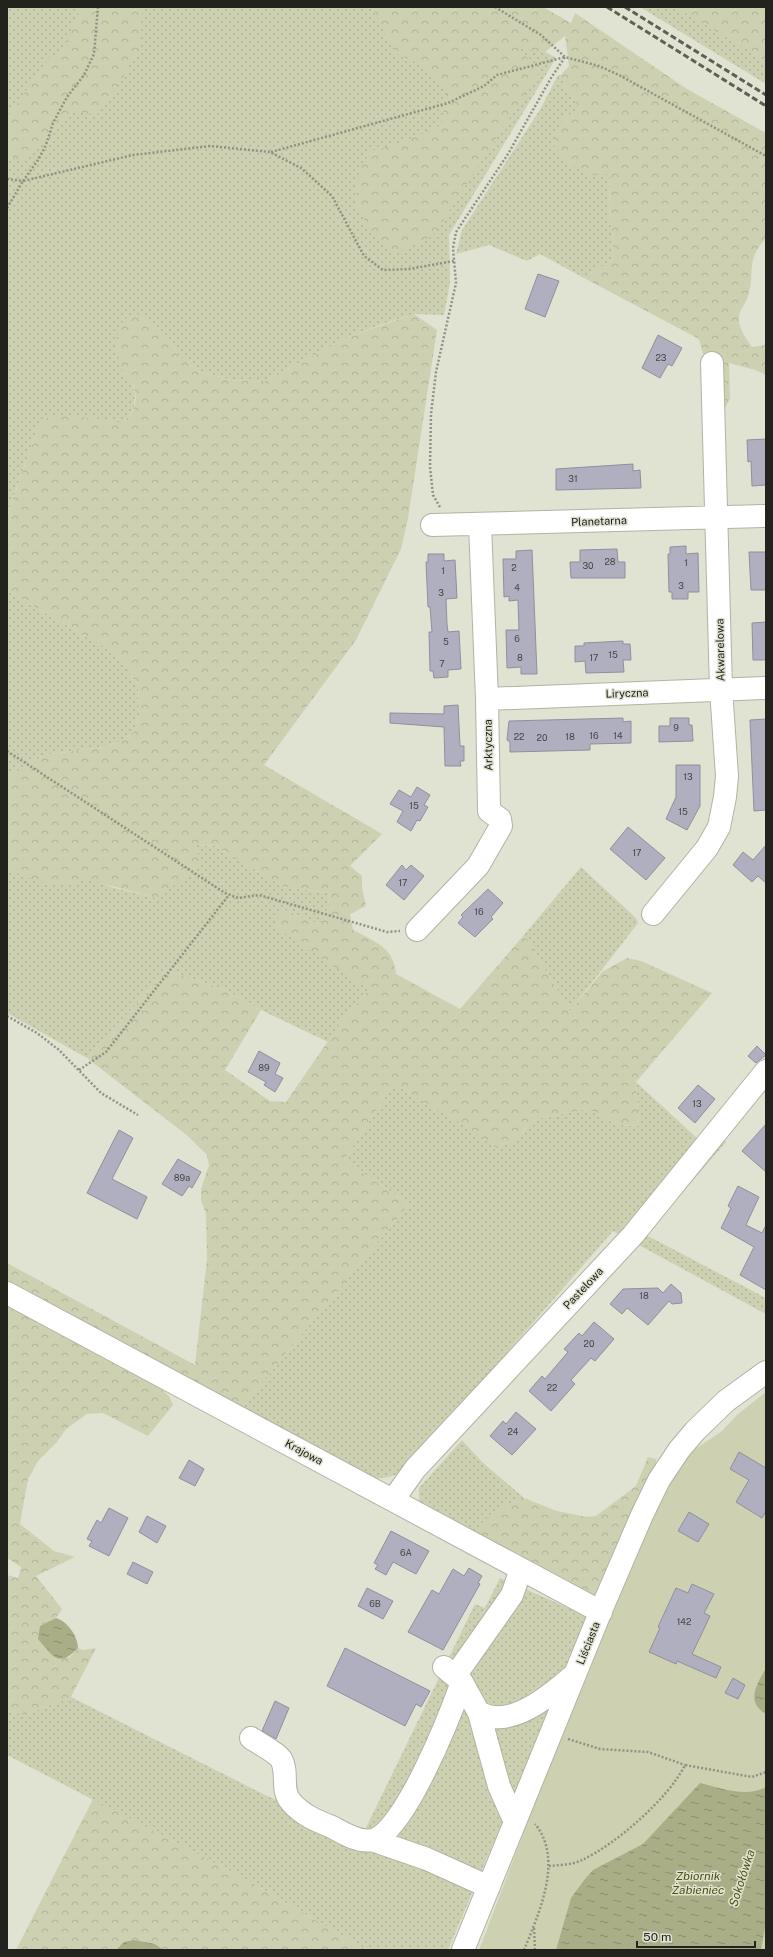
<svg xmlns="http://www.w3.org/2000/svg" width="773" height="1957" font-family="'Public Sans',sans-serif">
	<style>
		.grass { fill: url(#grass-dots) }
		.forest { fill: url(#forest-crowns) }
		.park { fill: #cdd1b1 }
		.water { fill: url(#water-ripples) }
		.building { fill: #b0afbf; stroke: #908f9e }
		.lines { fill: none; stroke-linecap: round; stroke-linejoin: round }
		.minor-casing { stroke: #b1b4a4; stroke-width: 24 }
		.path { stroke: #909286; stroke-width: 2.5; stroke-dasharray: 2 2; stroke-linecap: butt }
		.minor { stroke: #fff; stroke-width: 22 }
		.rail { stroke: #5e5f55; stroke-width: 3; stroke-dasharray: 6 3; stroke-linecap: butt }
		.labels { text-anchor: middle; stroke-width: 3; stroke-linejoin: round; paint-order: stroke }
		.number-label { font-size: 9px; fill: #464645 }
		.street-label { font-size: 11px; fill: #22231c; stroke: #e0e2d2 }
		.water-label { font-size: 12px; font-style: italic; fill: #4b4f10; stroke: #e0e2d2 }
	</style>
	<defs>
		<pattern id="grass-dots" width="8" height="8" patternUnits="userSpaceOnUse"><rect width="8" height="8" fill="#cdd1b1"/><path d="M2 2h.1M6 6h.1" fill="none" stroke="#b0b398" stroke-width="1.8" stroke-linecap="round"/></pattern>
		<pattern id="forest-crowns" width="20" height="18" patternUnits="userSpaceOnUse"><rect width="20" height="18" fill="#cdd1b1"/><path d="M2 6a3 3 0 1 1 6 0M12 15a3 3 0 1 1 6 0" fill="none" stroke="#b0b398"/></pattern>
		<pattern id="water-ripples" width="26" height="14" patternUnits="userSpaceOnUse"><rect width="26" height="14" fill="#a9ae87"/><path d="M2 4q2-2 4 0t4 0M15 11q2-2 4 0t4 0" fill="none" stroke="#898d6e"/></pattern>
	</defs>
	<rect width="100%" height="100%" fill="#e0e2d2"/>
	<!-- grass -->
	<path class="grass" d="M7,7H469L556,58L449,235L450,283L444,315L414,314L386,323L348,337L263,382L231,380L198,371L179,356L166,335L148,319L123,373L132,383L135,394L134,407L129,417L120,423L86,417L39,425L7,515Z
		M640,7H766V84Z
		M558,75H561L565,87L580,109L610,174L609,215L614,242L613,259L584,278L540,254L527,261L489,245L456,254L462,230L541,108Z
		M7,591L113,652L138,684L139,715L133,733L122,741L103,747L45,755L7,776Z
		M195,845L215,846L284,887L330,893L325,919L321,923C307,924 296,912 282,910L369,990L344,1018L328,1042L261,1010L226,990L167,970L87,1058L7,1013V867L11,871L71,884L84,879L97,881L111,887L157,898Z
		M581,867L636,918L638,923L570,1011L524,935Z
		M636,1082L697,1138L709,1124L726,1142L646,1235L766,1298V1314L613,1231L404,1471C392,1478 382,1479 369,1477L237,1413L409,1204L344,1160L394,1084L471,1129L497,1147L522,1134L528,1125L541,1118L587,1109L597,1113L616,1125L639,1126Z
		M462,1440L482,1462L524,1498C507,1504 483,1514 477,1533L419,1503V1488Z
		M500,1578L589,1617L448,1950H367L240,1876L7,1755V1710L24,1715L71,1697L267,1796L361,1838L475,1604L485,1608Z"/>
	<!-- forest -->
	<path class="forest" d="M81,7H144L142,16L139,47L121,81L97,115L71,111L41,142L23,164L7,153V118L48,59L63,49Z
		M372,7H543L571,23L575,13L687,89L766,133V238C744,263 756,271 748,296C745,306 738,309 739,322C741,332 747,340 752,347L766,345V375L755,370L729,363L730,398L720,419L699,339L584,278L613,259L614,242L609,215L610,174L587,175L569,163L553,145L563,118L580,109L565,87L561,75L569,66L565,36L545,52L520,49L539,73L433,236L394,254L369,229L356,205L358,175L370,151L402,143L441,125L447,94L426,67L395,53Z
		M675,7H766V61Z
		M135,313L148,319L166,335L179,356L198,371L231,380L263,382L348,337L414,314L437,330L408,518L401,549L356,640L264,765L382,834L350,866L362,876V888L366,906L350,914L353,930C374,941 394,947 396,974L460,1009L524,935L570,1011L602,972L627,958L641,961L712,993L636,1082L639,1126L616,1125L597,1113L587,1109L541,1118L528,1125L516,1141L497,1148L470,1129L394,1084L344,1160L409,1204L237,1413L7,1289V1263L195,1365L207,1260L206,1214L201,1200V1189L209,1165L207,1155L188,1136L87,1058L167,970L226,990L261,1010L225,1070L270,1101L286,1102L344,1018L369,990L274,926L282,910C296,912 307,924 321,923L325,919L330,893L284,887L215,846L196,845L201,866L157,898L85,879L71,884L49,885L11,871L7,867V776L45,755L103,747L122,741L133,733L139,715L138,684L113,652L7,591V516L39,425L51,415C70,416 88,417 106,420C110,421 117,423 121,422C136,417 139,395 132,383C129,379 124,376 122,371C115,352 112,321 135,313Z
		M7,1296L132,1364L169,1396L173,1405L148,1436L103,1413L87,1414L66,1429L57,1442L38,1461L28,1479L20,1524L54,1551L75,1557L36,1576L62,1609L56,1618L40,1626L69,1658L78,1648L83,1650L96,1648L71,1697L24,1715L7,1710V1575L18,1578L21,1567L7,1558Z
		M648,1457L656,1459V1466L596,1600L476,1533C483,1514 507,1504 524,1498L557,1511L587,1517L596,1516L636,1486Z
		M93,1799L240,1876L367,1950H16Z"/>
	<!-- park -->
	<path class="park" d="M766,1392V1950H479L608,1611L655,1506L692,1451L722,1431L737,1415Z"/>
	<!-- water -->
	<path class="water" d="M56,1618C67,1621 78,1636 78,1648C58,1669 53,1656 38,1639L40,1626Z
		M766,1668V1714C745,1702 757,1684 766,1668Z
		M700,1783C720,1788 747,1798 766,1787V1922L761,1950H556L571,1898L585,1879L593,1870L643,1844Z
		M134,1940L155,1944L163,1950H116L124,1942Z"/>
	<!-- building -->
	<path class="building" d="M538,274L559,281L545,317L525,309Z
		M658,335L682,348L672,366L668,364L660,378L642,368Z
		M766,439V485L752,486L751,461L748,462L747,440Z
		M633,464V471L640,470L641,488L556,490V469Z
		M686,546V554L698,553L699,592H688V599H672V592H669L668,554H670V547Z
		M617,549L618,562H625V578H571L570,562H580V550Z
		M532,550L537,674H521V667L507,668L506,630H519L518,600L509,601V596L504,597L503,559H516V551Z
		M749,552H766V590H751Z
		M428,554H444V561L455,560L457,598L446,599L447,624L448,632L459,631L461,669L448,670V677L434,678L433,671H430L429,632H432L430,607H428L426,562H428Z
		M766,622V660H753L752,623Z
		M623,641V644H630L631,660H623L624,672L586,673L585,661L575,662V646H584V643Z
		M458,705L460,746H464V761H460L461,766H445L444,727L390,723V713L444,714V706Z
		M623,718V722L631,721V743L590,744V750L510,752V742L507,740L509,721Z
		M670,718H689V725H692L693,741L659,742V726H670Z
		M766,719V810L754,811L750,720Z
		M676,765H700V806L687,830L666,819L676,797Z
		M417,787L430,795L424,805L428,807L420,821L417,820L411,831L397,822L403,811L390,804L399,790L411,797Z
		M628,827L665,858L646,880L610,849Z
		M766,845V883L758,876L752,882L733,865L743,852L753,860Z
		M402,865L406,870L411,865L424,876L404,900L386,885Z
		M488,889L503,903L491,917L493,919L475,937L458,923L463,917L461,915Z
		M757,1046L766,1055L756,1063L748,1056Z
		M259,1051L280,1063L275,1074L283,1078L275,1092L264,1085L266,1082L248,1072Z
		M698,1085L715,1099L695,1123L678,1108Z
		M766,1124V1172L742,1151Z
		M119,1130L133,1138L112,1179L147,1197L137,1219L87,1193Z
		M178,1159L201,1172L192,1188L189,1186L182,1196L162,1184Z
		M738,1186L759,1197L746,1225L762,1233L766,1225V1290L740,1275L754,1247L721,1228L731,1208L728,1206Z
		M671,1284L681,1293L682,1303L672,1304L669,1301L648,1325L627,1308L622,1314L610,1304L623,1289L658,1288L663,1293Z
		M594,1322L614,1339L595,1361L591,1358L571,1380L575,1384L551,1411L529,1391L542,1376L545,1379L568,1352L564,1349L579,1333L582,1336Z
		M516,1412L536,1429L512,1455L490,1436L503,1421L506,1424Z
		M739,1452L766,1468V1511L762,1518L736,1502L749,1480L730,1469Z
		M189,1460L204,1469L195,1486L179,1478Z
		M109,1508L128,1518L109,1556L89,1546L92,1541L87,1539L97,1520L101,1523Z
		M689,1512L709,1524L698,1542L678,1531Z
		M147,1516L166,1526L157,1543L139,1532Z
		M391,1531L429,1551L416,1574L393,1562L386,1575L375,1569L378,1565L374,1563Z
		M133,1562L153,1572L147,1584L127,1574Z
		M469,1568L482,1576L478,1583L480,1584L443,1650L408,1632L432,1590L439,1594L453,1569L464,1576Z
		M692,1584L714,1594L704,1613L710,1616L692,1654L721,1667L716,1678L677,1661L676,1664L649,1652L660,1628L658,1627L676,1588L688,1593Z
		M367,1588L393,1601L383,1619L358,1606Z
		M345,1648L430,1691L421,1707L416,1704L405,1726L327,1686Z
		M733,1678L745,1685L738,1699L725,1693Z
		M275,1701L289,1708L276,1739L262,1731Z"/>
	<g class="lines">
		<!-- minor casing -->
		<g class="minor-casing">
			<path id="minor" d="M432,525L766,516
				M487,699L766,688
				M653,914L707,848L719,827L725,797L727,776L721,689L712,363
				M417,930L478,866L501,826L500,819L489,811V808L487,699L480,525
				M7,1293L601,1612
				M393,1500L415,1469L633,1235L766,1071
				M444,1667L462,1682L479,1713L499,1786L515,1822
				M455,1676L512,1595L521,1569
				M479,1713C483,1714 489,1717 494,1717C522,1720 554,1692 574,1675
				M251,1738C259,1744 275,1751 281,1759C289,1773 280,1789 291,1802C302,1815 317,1821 332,1827C343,1833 359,1843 372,1840C404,1834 451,1713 462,1682
				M372,1840L427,1859L489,1887
				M463,1950L602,1608L642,1515L659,1480L679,1450L695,1431L726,1401L766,1372"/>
		</g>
		<!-- path -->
		<path class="path" d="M495,7L541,35L565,57L599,66L619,75L766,156
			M271,152L448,103L484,86L497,75L565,57
			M7,179L23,181L38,160L46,145L53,123L67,97L84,75L94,54L98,7
			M7,208L23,181L133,155L210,146L270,152L301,168L332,196L364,256L383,270L409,269L454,261
			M440,507L433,495L430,467L431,414L436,372L456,283L453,248L456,232L508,154L551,78L565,57
			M7,751L225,893L238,898L259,895L387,932L400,931
			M7,1016L37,1033L59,1050L101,1093L138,1115
			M79,1070L106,1052L229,895
			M568,1739L600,1749L648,1752L685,1765
			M549,1866C559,1865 572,1865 582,1860C615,1845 669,1798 685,1765L752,1777L766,1772
			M534,1928L535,1950
			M524,1950C539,1913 564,1859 535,1824"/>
		<!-- minor -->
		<use href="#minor" class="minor"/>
		<!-- rail -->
		<path class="rail" d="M607,7L766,106
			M625,7L766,95"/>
	</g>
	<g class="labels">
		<!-- number labels -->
		<g class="number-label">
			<text x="661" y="361">23</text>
			<text x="573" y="482">31</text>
			<text x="610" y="565">28</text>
			<text x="686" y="566">1</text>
			<text x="588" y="569">30</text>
			<text x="514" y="571">2</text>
			<text x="443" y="574">1</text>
			<text x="681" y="589">3</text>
			<text x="517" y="591">4</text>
			<text x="441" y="596">3</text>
			<text x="517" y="642">6</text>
			<text x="446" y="645">5</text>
			<text x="613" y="658">15</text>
			<text x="520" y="661">8</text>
			<text x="594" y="661">17</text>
			<text x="442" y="667">7</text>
			<text x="676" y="731">9</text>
			<text x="594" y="739">16</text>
			<text x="618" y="739">14</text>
			<text x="519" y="740">22</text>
			<text x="570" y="740">18</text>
			<text x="542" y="741">20</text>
			<text x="688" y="780">13</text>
			<text x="414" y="809">15</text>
			<text x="683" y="815">15</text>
			<text x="637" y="856">17</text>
			<text x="403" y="886">17</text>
			<text x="479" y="915">16</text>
			<text x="264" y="1071">89</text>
			<text x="697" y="1107">13</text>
			<text x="182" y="1181">89a</text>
			<text x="644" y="1299">18</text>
			<text x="589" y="1347">20</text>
			<text x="552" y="1391">22</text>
			<text x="513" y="1435">24</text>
			<text x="406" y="1556">6A</text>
			<text x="375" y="1607">6B</text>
			<text x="684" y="1625">142</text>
		</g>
		<!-- street labels -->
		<g class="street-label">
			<text transform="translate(599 521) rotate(-2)" y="4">Planetarna</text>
			<text transform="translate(720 650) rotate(-91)" y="4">Akwarelowa</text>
			<text transform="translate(627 693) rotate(-2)" y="4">Liryczna</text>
			<text transform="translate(488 745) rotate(-91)" y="4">Arktyczna</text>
			<text transform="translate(583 1288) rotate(-47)" y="4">Pastelowa</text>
			<text transform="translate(304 1452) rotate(28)" y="4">Krajowa</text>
			<text transform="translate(588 1643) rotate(-68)" y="4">Liściasta</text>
		</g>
		<!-- water labels -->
		<g class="water-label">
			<text x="698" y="1880">Zbiornik<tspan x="698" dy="14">Żabieniec</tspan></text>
			<text transform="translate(742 1878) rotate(-72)" y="4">Sokołówka</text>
		</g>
	</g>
	<!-- border -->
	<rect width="773" height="1957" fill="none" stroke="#22231c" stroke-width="16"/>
	<!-- scale -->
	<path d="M637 1941v6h118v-6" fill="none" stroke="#22231c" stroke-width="2"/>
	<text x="643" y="1941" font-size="12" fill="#22231c" stroke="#e0e2d2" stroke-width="3" paint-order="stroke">50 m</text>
</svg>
